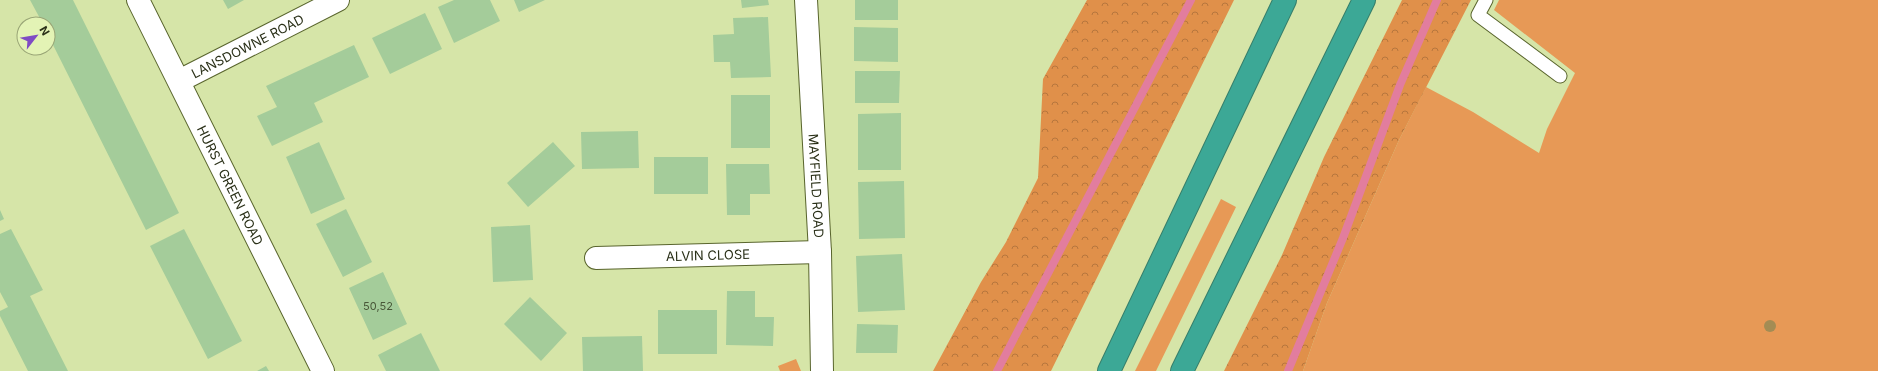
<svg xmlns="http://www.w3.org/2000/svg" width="1878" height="371" font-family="Inter,sans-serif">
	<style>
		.grass { fill: #e79956 }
		.forest { fill: url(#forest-crowns) }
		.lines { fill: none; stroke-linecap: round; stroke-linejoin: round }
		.stream { stroke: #e27d9e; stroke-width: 8 }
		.building { fill: #a4cc9a }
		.service-casing { stroke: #59652d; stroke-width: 15 }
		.minor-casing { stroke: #59652d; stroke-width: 24 }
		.tertiary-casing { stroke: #59652d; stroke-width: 24 }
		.motorway-casing { stroke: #367e6a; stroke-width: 24 }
		.service { stroke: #fff; stroke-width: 13 }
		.minor { stroke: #fff; stroke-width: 22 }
		.tertiary { stroke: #fff; stroke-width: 22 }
		.motorway { stroke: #3ca896; stroke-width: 22 }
		.tree { fill: #a38c54 }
		.labels { text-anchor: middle; stroke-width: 4; stroke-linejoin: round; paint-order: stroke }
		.number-label { font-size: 11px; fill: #485738 }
		.street-label { font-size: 13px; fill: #2a3018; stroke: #e3f3b5 }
	</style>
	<defs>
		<pattern id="forest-crowns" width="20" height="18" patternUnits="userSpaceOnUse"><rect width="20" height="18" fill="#e0904a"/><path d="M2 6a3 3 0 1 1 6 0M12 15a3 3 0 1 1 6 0" fill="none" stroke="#b6763d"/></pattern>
	</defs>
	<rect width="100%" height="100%" fill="#d6e5a8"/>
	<!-- grass -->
	<path class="grass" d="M1499,0H1878V371H1303L1327,303L1399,140L1426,87L1473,112L1539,153L1547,129L1575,73L1494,10Z
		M1221,199L1236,207L1156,371H1135Z
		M796,359L801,371H780L778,366Z"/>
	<!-- forest -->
	<path class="forest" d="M1087,0H1234L1051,371H933L981,282L1006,242L1038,178L1043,79Z
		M1402,0H1471L1399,140L1327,303L1303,371H1224L1282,255L1324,157Z"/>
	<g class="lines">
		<!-- stream -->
		<path class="stream" d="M997,371L1191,0
			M1288,371L1343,238L1400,85L1437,0"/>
	</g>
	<!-- building -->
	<path class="building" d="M30,0H73L179,213L146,230L48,35V24H43Z
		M223,0H244L228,9Z
		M454,0H490L500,21L454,43L438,7Z
		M514,0H545L519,12Z
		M741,0H768L769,5L742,8Z
		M855,0H898V20H855Z
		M425,13L442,49L390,74L372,38Z
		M768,17L771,77L731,78L730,62H714L713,35L734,34L733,18Z
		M854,27L898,28V62L854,61Z
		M354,45L369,77L314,103L323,122L272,146L257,116L277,107L266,86Z
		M855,71H900L899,103H855Z
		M731,95H770V148H731Z
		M901,113V170H858V114Z
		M638,131L639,168L582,169L581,132Z
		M319,142L345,199L311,214L286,157Z
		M553,142L575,166L528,207L507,183Z
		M654,157H708V194H654Z
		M726,164H769L770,194H750V215H727Z
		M904,181L905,238L859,239L858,182Z
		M346,209L372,262L343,277L316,224Z
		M0,210L4,219L0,221Z
		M530,225L533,280L493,282L491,227Z
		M11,229L43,290L30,296L68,371H28L0,316V311L8,307L0,292V234Z
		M184,229L242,341L208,359L150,246Z
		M902,254L905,310L858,312L856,256Z
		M383,272L407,324L373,340L349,288Z
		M727,291H755V317H774L773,346L726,345Z
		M530,297L567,333L541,361L504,324Z
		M658,310H717V354H658Z
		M857,324L898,325L897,353H856Z
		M421,333L440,371H386L378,355Z
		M642,336L643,371H583L582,337Z
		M266,366L269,371H257Z"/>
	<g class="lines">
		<!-- service casing -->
		<g class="service-casing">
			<path id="service" d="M1486,0L1478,15L1560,76"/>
		</g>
		<!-- minor casing -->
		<g class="minor-casing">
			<g id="minor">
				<path id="s1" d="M806,0L820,252L822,371"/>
				<path id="s2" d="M596,258L820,252"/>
			</g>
		</g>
		<!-- tertiary casing -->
		<g class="tertiary-casing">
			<g id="tertiary">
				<path id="s3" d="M138,0L323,371"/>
				<path id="s4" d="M179,81L338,0"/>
			</g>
		</g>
		<!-- motorway casing -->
		<g class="motorway-casing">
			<path id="motorway" d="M1109,371L1285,0
				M1182,371L1364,0"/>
		</g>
		<!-- service -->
		<use href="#service" class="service"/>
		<!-- minor -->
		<use href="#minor" class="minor"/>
		<!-- tertiary -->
		<use href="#tertiary" class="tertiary"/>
		<!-- motorway -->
		<use href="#motorway" class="motorway"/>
	</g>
	<!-- trees -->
	<circle class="tree" cx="1770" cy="326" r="6"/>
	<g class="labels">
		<!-- number labels -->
		<g class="number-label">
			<text x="378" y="310">50,52</text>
		</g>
		<!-- street labels -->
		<g class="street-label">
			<text dy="5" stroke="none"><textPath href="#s4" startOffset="77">LANSDOWNE ROAD</textPath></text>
			<text dy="5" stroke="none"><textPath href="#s3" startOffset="207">HURST GREEN ROAD</textPath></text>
			<text dy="5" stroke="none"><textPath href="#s1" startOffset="186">MAYFIELD ROAD</textPath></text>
			<text dy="5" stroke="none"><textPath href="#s2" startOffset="112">ALVIN CLOSE</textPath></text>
		</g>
	</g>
	<!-- north arrow -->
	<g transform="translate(36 36) rotate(59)"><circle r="19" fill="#e3f3b5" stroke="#99a576"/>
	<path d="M0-3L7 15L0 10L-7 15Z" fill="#7f4cc4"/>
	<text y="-6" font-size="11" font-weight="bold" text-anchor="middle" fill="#2a3018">N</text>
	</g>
</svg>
